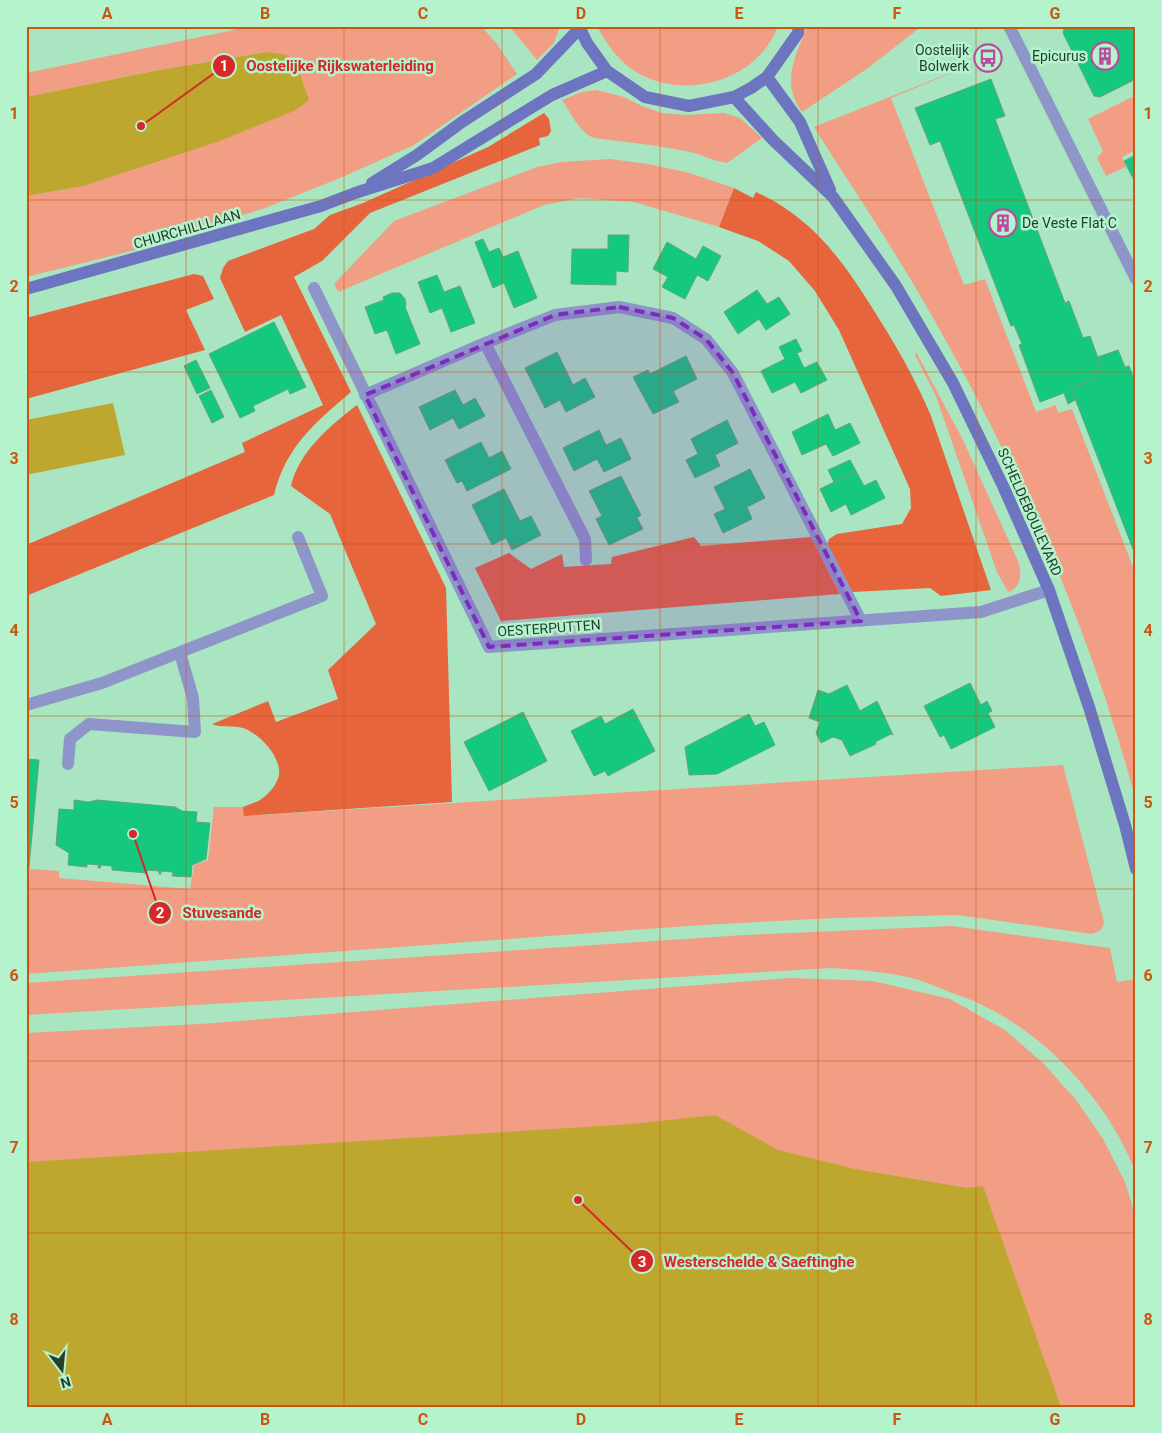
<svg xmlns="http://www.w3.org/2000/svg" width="1162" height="1433" font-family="Roboto,sans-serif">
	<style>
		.green { fill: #f19e85 }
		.forest { fill: #e6653d }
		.water { fill: #bea72e }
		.building { fill: #14c87e; stroke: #67a27f }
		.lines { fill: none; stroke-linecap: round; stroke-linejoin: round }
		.service { stroke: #8e96c9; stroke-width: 12 }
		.minor { stroke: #8e96c9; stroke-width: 12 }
		.secondary { stroke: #6d75c1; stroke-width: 12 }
		.marked { fill: #7b2cbf; fill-opacity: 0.2; stroke: #7b2cbf; stroke-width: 4; stroke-dasharray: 10 6; stroke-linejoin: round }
		.grid { fill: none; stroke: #cb5511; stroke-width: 1; stroke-opacity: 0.55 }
		.labels { text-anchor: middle; stroke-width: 5; stroke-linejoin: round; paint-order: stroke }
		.poi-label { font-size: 14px; fill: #253e30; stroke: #b5f3cd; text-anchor: end }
		.street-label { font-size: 14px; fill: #253e30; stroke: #b5f3cd }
		.leader { fill: none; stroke: #d62828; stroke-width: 2 }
		.callout-dot { fill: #d62828; stroke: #b5f3cd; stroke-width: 2 }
		.mark-label { font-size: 15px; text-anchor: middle; font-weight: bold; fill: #fff }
		.callout-label { font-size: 15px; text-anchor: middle; font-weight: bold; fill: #d62828; stroke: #b5f3cd; stroke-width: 5; stroke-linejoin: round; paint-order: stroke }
		.neatline { fill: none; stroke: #cb5511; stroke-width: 2 }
		.grid-label { font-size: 16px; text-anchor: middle; font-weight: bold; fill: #cb5511 }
	</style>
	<rect width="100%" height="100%" fill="#a8e5c0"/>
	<!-- green -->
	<path class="green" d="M253,26H481L497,44L517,74L414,145L340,178L265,208L135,250L26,277V196L83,186L267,52L154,71L26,97V73Z
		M509,26H560L554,43L537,60Z
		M597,26H778C757,82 685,101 636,72C618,61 607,44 597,26Z
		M807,26H922L868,68L802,112C780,81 796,57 807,26Z
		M988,58L891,98L964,285L985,279L1036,412L1056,405L1058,413L1072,409L1136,575V801C1088,620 1011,451 917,290C884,234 848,181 814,127Z
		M596,90L624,97L642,106L662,113L685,115L724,113L740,118L762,138L727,163C713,161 700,154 686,151C656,145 625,142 594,138C579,132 571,113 562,100L582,92Z
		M1136,95V150L1122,157L1126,167L1106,176L1097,158L1103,151L1088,119Z
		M610,159L648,164L686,172L734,188L719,227L634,202L580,198L544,205L338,292L334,284L394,221L537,167L562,162Z
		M916,352L963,440L1018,561C1022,573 1022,587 1008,592L997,572L936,396L915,355Z
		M1063,765L1104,922C1103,930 1099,931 1092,934L958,915L835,918L702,925L26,974V881L29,879L30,869L59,871V878L190,889L194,865L208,860L214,807H243L245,816Z
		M952,926L1110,948L1117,982L1136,979V1174C1112,1107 1050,1038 986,1007C974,1000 960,996 947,991C938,987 928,983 919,980C891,972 861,970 832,968L26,1015V983L744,935Z
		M791,978L873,981L950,999L1005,1030L1044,1064L1076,1100L1103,1139L1125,1182L1136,1218V1407H26V1033L200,1024Z"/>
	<!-- forest -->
	<path class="forest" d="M544,113L549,119L551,131L548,136L539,138L540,145L370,213L322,261L294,277L351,392C315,423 286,446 274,495L26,596V545L245,452L242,443L323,405L281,315L245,332L220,278L223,268L228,261L314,229L330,215L363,203L488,147Z
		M734,188L753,198L756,192C817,220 847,267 881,322C900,352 917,383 931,416L991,590L941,596L930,588L852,592L827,546L829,539L837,534L902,524L911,508L910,489L839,330L815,291L789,261L758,241L719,227Z
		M194,274L203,276L214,299L186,310L205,350L26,399V318Z
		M357,405L446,588L452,802L244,816L243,807C250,804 259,802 264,797C270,793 278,782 279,775C281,756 260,734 243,728C233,725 222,728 212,724L268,701L276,722L338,699L328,670L376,624L330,514L291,486C299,451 331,425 357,405Z
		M694,537L701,546L811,537L840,594L501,621L475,568L509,553L531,569L562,554L564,567L611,564L612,557Z"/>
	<!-- water -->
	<path class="water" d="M267,52L287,55L299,72L309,100L294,111L217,142L83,186L26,196V97L154,71Z
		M113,403L125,455L26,475V420Z
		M715,1115L778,1150L855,1169L967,1188L983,1186L1061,1407H26V1162L633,1124Z"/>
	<!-- building -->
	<path class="building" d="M1068,26H1136V79L1100,97L1094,96L1063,33L1064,29Z
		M991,79L1005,116L995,119L1065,303L1069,301L1083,338L1090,336L1102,369L1093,372L1095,379L1071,388L1075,400L1068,404L1064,393L1040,402L1019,345L1022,344L1014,325L1011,326L940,141L930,145L915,108Z
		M1136,155V184L1124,161Z
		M608,235H629L628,272L616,271V285L571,284L572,249H608Z
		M483,239L489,252L499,248L503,257L518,251L537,298L514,308L504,283L493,288L475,242Z
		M667,242L696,259L703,246L721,256L708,281L697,275L685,299L662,287L668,277L653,269Z
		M437,275L444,292L460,286L475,323L451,332L442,308L430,313L418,282Z
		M757,290L767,304L779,297L790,314L766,330L759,319L738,334L724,312Z
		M392,293H400L405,299L406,304L405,307L420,344L396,354L387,330L375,334L365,307L384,300L383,297Z
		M274,322L306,387L290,394L288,389L253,406L255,411L240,418L209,354Z
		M796,339L802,351L797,353L804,368L817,362L827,380L801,393L795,382L772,393L761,371L785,359L779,347Z
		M1118,350L1125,367L1129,366L1136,384V557L1071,388L1095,379L1093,372L1102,369L1098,357Z
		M557,352L573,385L585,378L595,397L566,412L560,400L545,408L525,368Z
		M686,356L697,379L673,391L679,402L653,414L633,377L648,370L650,374Z
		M196,360L210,388L197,394L184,366Z
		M211,390L224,417L212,423L199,396Z
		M455,390L463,405L475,398L485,416L459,429L453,418L430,430L419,407Z
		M828,414L835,430L850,423L860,443L833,456L826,444L802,455L792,432Z
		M727,420L738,443L715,455L720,466L695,478L686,460L698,454L691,439Z
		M599,430L606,445L621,438L631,459L604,472L597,459L574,471L563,448Z
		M481,442L489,458L502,451L511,469L467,491L462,481L457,483L445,460Z
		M850,460L856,471L834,482L828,470Z
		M750,469L765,498L747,507L752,519L723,533L714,514L725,509L714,487Z
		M856,471L864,486L876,480L885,498L851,515L846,504L831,512L820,489Z
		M621,476L641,515L637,518L643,529L609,545L596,519L602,516L589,491Z
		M504,489L520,521L531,516L541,535L512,550L506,538L492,545L472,505Z
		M970,683L981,705L987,701L992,711L988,713L995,727L951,749L944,735L940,737L924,706Z
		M847,685L860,711L877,701L893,735L891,734L875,742L876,744L850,756L842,740L833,737L821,743L816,733L820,722L809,718L818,690L829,694Z
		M633,709L655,751L608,776L605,771L594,776L571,731L601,716L605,724Z
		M523,712L547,761L489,791L464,742Z
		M749,714L755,726L764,722L775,745L717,774L689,775L685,747Z
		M26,759L39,760L28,878L26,879Z
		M74,800L89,802L97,800L175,807L182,811L197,812L196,822L210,823L206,859L192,865L191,877L172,876L173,872L161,871V874H159V871L147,870V873L112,870V866L101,865L100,868H98L99,865L87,864V867L68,865L69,853L56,845L59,809L74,810Z"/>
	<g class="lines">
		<!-- service -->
		<path class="service" d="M68,764L70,739L89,724L195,732L193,698L180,653"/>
		<!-- minor -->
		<path class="minor" d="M1009,26L1136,279
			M314,288L489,647L981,612L1049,590
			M485,343L585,539L586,560
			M365,395L485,343L555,315L619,307L673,318L706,339L733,373L861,621
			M26,705L102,683L322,596L298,537"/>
		<!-- secondary -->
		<path class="secondary" d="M579,26L587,43L607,71L645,97L689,106L734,97L751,88L767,77L798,33L799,26
			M767,77L800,122L830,190
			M734,97L773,140L833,197L896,286L953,383L1003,486L1049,590L1089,707L1125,825L1136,869
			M372,183L417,155L462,122L536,74L580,28
			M26,289L321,206L355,193L433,168L552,95L607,71"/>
	</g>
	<!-- marked area -->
	<path class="marked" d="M619,307L673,318L706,339L733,373L861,621L489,647L365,395L555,315Z"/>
	<!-- grid -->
	<path class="grid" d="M186,26V1407M344,26V1407M502,26V1407M660,26V1407M818,26V1407M976,26V1407M26,200H1136M26,372H1136M26,544H1136M26,716H1136M26,889H1136M26,1061H1136M26,1233H1136"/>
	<!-- icons -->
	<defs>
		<g id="building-ring" transform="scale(1.4375)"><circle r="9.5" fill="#b5f3cd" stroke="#bc49a2" stroke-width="1.5"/><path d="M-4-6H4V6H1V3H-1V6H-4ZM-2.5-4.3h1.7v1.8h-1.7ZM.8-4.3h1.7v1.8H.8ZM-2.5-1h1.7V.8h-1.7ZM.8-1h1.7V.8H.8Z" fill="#bc49a2"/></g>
		<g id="bus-ring" transform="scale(1.4375)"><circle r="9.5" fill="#b5f3cd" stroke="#bc49a2" stroke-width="1.5"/><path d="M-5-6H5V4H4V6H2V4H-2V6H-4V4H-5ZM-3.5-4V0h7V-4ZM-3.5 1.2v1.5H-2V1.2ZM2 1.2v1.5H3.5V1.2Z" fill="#bc49a2"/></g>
	</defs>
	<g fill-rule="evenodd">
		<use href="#building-ring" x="1105" y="56"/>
		<use href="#bus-ring" x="988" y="58"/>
		<use href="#building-ring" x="1003" y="223"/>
	</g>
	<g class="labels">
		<!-- poi labels -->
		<g class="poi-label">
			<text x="969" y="55">Oostelijk<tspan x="969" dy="16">Bolwerk</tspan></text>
			<text x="1086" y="61">Epicurus</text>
			<text x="1022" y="228" text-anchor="start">De Veste Flat C</text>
		</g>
		<!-- street labels -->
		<g class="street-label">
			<text transform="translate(187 229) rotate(-16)" y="5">CHURCHILLLAAN</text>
			<text transform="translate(1030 512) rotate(66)" y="5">SCHELDEBOULEVARD</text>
			<text transform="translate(549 628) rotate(-4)" y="5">OESTERPUTTEN</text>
		</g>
	</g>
	<!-- callouts -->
	<path class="leader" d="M141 126L224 66M133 834L160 913M578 1200L642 1261"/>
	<g class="callout-dot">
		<circle cx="141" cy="126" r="5"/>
		<circle cx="133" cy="834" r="5"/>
		<circle cx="578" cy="1200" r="5"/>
		<circle cx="224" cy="66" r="12"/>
		<circle cx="160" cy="913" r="12"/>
		<circle cx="642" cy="1261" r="12"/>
	</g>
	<g class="mark-label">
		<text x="224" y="71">1</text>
		<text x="160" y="918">2</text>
		<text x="642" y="1267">3</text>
	</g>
	<g class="callout-label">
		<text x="340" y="71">Oostelijke Rijkswaterleiding</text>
		<text x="222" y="918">Stuvesande</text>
		<text x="759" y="1267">Westerschelde &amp; Saeftinghe</text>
	</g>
	<!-- border -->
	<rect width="1162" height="1433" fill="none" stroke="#b5f3cd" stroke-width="55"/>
	<!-- north arrow -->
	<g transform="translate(62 1370) rotate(164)" stroke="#b5f3cd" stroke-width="4" paint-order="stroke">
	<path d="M0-4L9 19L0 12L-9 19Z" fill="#253e30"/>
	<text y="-8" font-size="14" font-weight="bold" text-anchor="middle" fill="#253e30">N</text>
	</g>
	<rect x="28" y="28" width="1106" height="1378" class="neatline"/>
	<g class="grid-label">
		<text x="107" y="19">A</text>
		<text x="265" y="19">B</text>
		<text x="423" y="19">C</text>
		<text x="581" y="19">D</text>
		<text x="739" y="19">E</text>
		<text x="897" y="19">F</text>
		<text x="1055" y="19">G</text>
		<text x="14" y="119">1</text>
		<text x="1148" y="119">1</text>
		<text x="14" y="292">2</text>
		<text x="1148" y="292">2</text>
		<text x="14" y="464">3</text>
		<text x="1148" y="464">3</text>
		<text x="14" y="636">4</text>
		<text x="1148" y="636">4</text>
		<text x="14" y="808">5</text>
		<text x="1148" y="808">5</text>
		<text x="14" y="981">6</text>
		<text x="1148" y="981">6</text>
		<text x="14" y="1153">7</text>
		<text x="1148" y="1153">7</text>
		<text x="14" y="1325">8</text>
		<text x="1148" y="1325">8</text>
		<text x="107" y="1425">A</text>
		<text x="265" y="1425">B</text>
		<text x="423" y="1425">C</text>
		<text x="581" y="1425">D</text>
		<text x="739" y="1425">E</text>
		<text x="897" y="1425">F</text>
		<text x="1055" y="1425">G</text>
	</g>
</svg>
